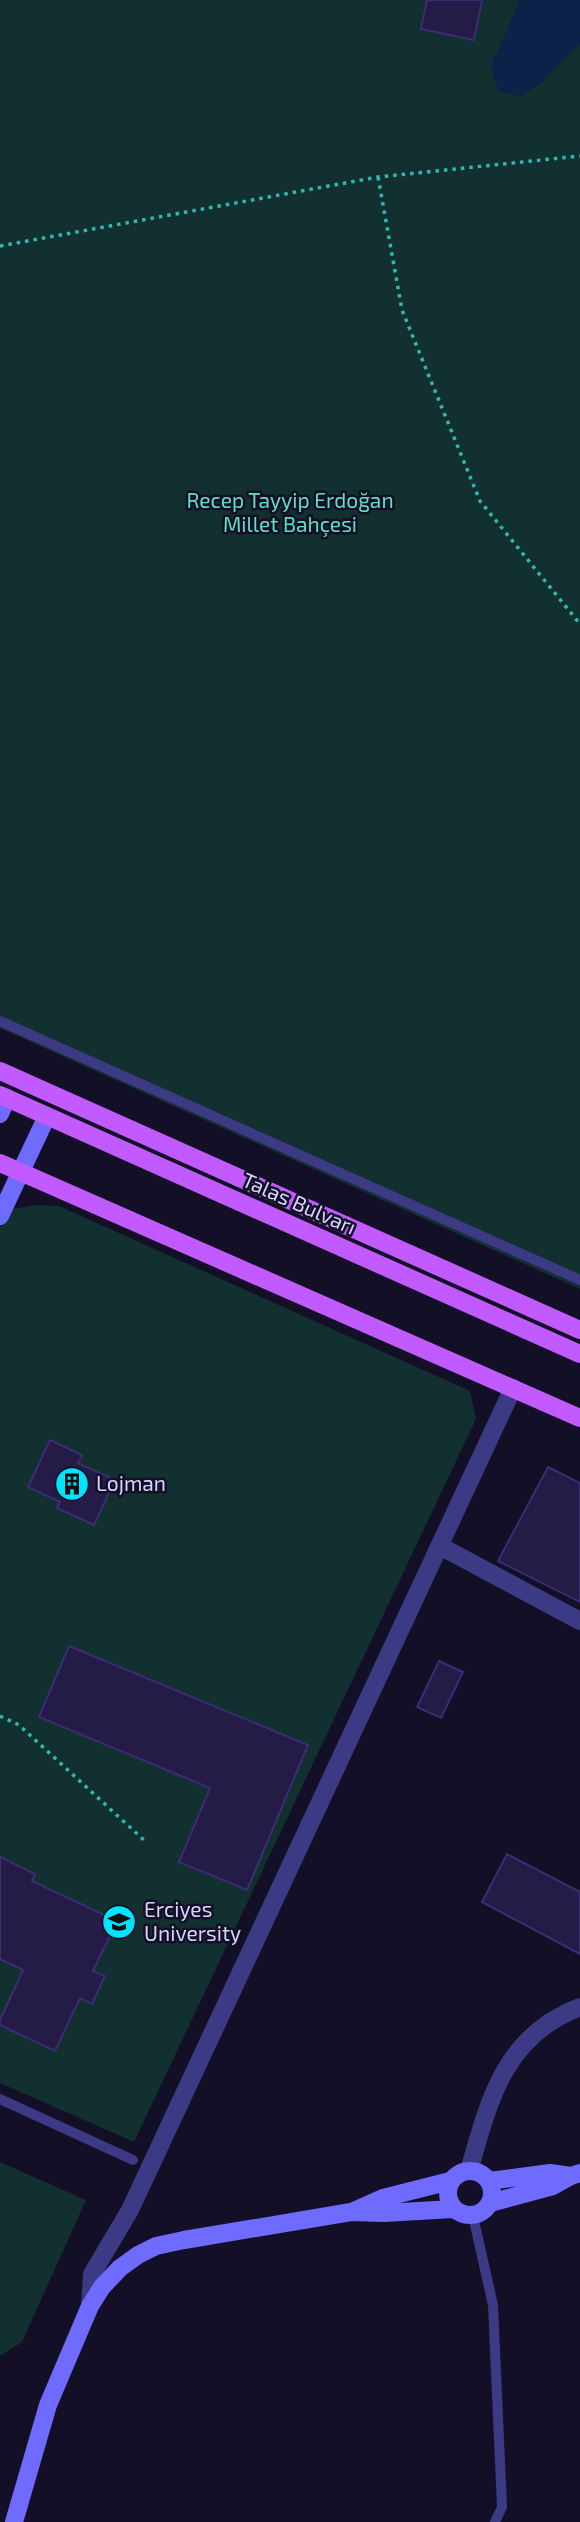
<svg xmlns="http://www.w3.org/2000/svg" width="580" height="2522" font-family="'Exo 2',sans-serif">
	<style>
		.green { fill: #12302f }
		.water { fill: #0c2248 }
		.building { fill: #241b47; stroke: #3b2d73; stroke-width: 2 }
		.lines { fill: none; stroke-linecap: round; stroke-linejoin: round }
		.path { stroke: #2fb8b0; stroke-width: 3.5; stroke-dasharray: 3.5 5; stroke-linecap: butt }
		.lane { stroke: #3d3a85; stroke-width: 10 }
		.street { stroke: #3d3a85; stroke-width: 18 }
		.secondary { stroke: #6f6bff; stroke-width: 18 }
		.primary { stroke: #c25bff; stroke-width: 18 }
		.labels { text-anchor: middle; stroke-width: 5; stroke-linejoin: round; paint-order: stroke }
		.park-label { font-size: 21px; fill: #5fe0c0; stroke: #130f26 }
		.street-label { font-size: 21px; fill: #d9d4ff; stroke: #130f26 }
		.poi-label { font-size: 21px; fill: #d9d4ff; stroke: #130f26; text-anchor: start }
	</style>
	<rect width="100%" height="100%" fill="#130f26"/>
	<!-- green -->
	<path class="green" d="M0,0H580V1289L0,1028Z
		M36,1205L59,1206L470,1391L476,1419L134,2142L0,2083V1217L12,1209Z
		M0,2162L86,2200L22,2342L0,2356Z"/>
	<!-- water -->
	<path class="water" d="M520,0H580V44L540,84L519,97L498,90L491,66Z"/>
	<!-- building -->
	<path class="building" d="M427,0H482L474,40L421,29Z
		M50,1440L82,1455L78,1463L115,1480L94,1525L57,1508L60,1502L28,1487Z
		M548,1467L580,1483V1602L498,1561Z
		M69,1646L308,1745L247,1890L179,1862L210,1788L39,1717Z
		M439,1661L463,1672L441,1718L417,1707Z
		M507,1854L580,1892V1954L482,1902Z
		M0,1857L35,1874L32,1881L117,1921L93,1971L105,1976L92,2004L80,1998L55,2051L0,2025V2020L23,1970L0,1959Z"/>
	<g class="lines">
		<!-- path -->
		<path class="path" d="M378,177L402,310L480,501L580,624
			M0,246L378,177L580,156
			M0,1716L19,1725L146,1842"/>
		<!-- lane -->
		<path class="lane" d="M0,1021L580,1280
			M0,2099L133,2160
			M473,2216L493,2305L502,2507L495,2522"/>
		<!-- street -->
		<path class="street" d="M440,1546L580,1621
			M469,2171C489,2100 504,2036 580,2007
			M90,2306L92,2274L130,2210L513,1388"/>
		<!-- secondary -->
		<path class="secondary" d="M0,1114L7,1098
			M0,1216L47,1116
			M448 2193a22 22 0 1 1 44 0a22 22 0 1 1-44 0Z
			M489,2181L550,2173L571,2176
			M490,2203L553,2186L571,2176L580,2173
			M354,2211L383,2198L450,2181
			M14,2522L48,2405L90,2306L102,2287L120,2268L138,2255L156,2246L184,2240L351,2212L384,2213L453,2209"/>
		<!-- primary -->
		<path class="primary" d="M0,1071L580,1330
			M0,1095L580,1354
			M0,1163L580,1418"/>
	</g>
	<!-- icons -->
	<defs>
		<g id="building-disc" transform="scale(1.75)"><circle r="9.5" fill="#00e5ff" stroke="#130f26"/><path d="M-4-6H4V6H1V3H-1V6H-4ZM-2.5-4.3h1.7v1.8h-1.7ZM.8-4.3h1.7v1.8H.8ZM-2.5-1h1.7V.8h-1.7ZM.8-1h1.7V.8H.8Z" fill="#111"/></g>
		<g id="university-disc" transform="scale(1.75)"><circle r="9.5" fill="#00e5ff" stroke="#130f26"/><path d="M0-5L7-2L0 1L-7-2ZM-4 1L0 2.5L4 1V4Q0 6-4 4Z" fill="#111"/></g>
	</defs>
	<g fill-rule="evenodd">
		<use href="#building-disc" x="72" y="1484"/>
		<use href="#university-disc" x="119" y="1922"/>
	</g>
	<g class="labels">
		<!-- park labels -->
		<g class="park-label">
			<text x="290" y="508">Recep Tayyip Erdoğan<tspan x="290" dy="24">Millet Bahçesi</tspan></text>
		</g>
		<!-- street labels -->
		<g class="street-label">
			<text transform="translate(299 1204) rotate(24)" y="7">Talas Bulvarı</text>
		</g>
		<!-- poi labels -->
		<g class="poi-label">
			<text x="96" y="1491">Lojman</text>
			<text x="144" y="1917">Erciyes<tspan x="144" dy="24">University</tspan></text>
		</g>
	</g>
</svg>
